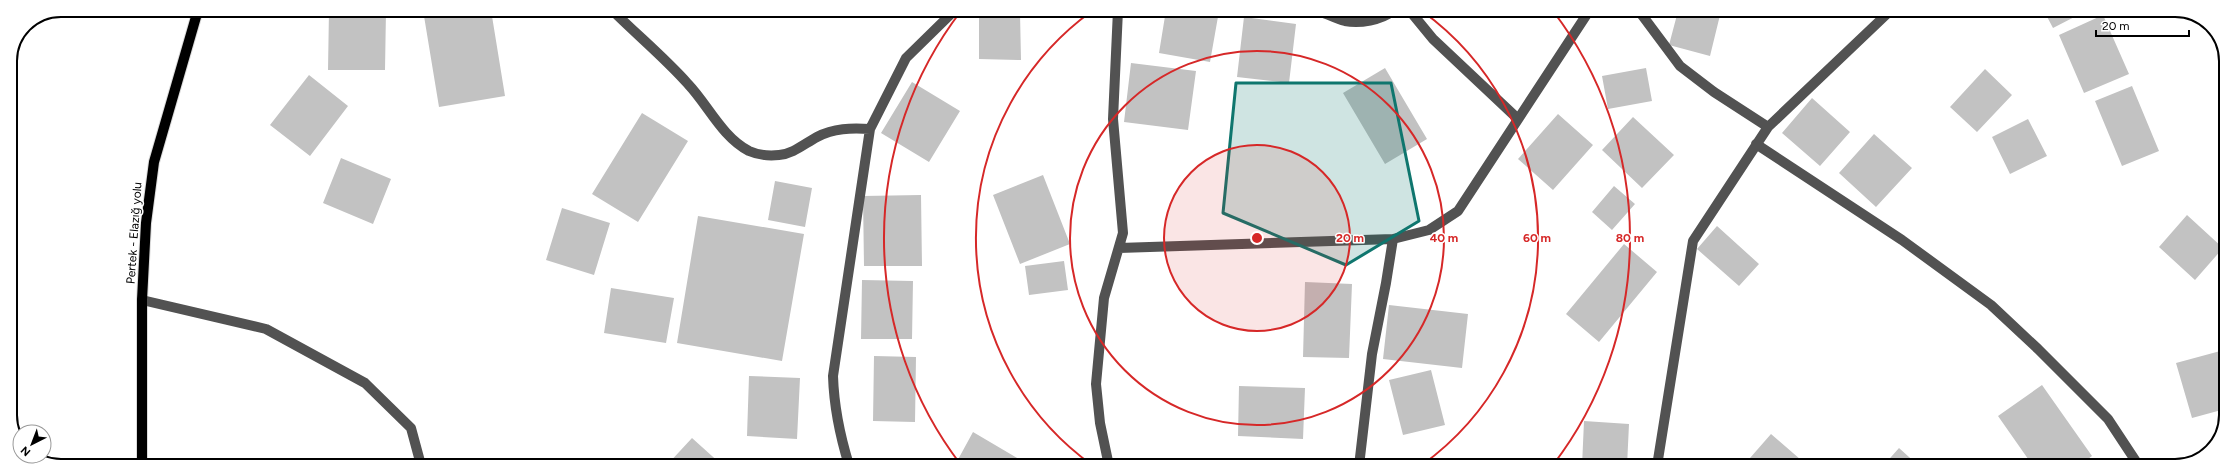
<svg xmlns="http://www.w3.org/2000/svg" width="2236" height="476" font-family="Figtree,sans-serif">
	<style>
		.building { fill: #c2c2c2 }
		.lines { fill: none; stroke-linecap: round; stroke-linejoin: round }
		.major-casing { stroke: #dbdbdb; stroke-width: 12 }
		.minor { stroke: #525252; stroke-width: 10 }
		.major { stroke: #000; stroke-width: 10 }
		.marked { fill: #0f766e; fill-opacity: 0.2; stroke: #0f766e; stroke-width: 3; stroke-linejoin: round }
		.ring { fill: none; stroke: #d62828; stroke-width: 2 }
		.labels { text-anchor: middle; stroke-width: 3; stroke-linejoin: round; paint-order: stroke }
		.street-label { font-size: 12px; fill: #000; stroke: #fff }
		.rim { fill: none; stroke: #000; stroke-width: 2 }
		.centre { fill: #d62828; stroke: #fff; stroke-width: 2 }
		.ring-label { font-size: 12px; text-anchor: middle; font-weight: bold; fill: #d62828; stroke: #fff; stroke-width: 3; stroke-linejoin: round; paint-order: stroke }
	</style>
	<rect width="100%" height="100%" fill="#fff"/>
	<!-- building -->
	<path class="building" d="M329,10H386L385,70H328Z
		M423,10H491L505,96L439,107Z
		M701,10H723L722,15Z
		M1166,10L1219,11L1210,62L1159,53Z
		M1678,11H1721L1710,56L1669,45Z
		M2044,11H2086L2053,28Z
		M979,12L1020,13L1021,60L979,59Z
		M2103,15L2129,74L2084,93L2059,35Z
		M1244,17L1296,24L1289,83L1237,77Z
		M1131,63L1196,71L1188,130L1124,122Z
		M1385,68L1427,139L1385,164L1343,93Z
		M1646,68L1652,101L1608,109L1602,76Z
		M1985,69L2012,95L1977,132L1950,107Z
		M309,75L348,106L310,156L270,125Z
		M912,82L960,111L929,162L881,133Z
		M2132,86L2159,151L2122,166L2095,101Z
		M1812,98L1850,132L1820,166L1782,133Z
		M642,113L688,141L638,222L592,194Z
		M1558,114L1593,145L1553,190L1518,159Z
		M1633,117L1674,155L1642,188L1602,150Z
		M2028,119L2047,156L2010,174L1992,137Z
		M1874,134L1912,168L1876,207L1839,173Z
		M341,158L391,179L373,224L323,203Z
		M1043,175L1070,244L1020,264L993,195Z
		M775,181L812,188L805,227L768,220Z
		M1614,186L1635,204L1612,230L1592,212Z
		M921,195L922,266H864L863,196Z
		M562,208L610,223L594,275L546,260Z
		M2187,215L2223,248L2195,280L2159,247Z
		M698,216L804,234L782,361L677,343Z
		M1717,226L1759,264L1739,286L1697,249Z
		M1624,244L1657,272L1599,342L1566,314Z
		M1064,261L1068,290L1029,295L1025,266Z
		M862,280L913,281L912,339H861Z
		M1305,282L1352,284L1349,358L1303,357Z
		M611,288L674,298L666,343L604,333Z
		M1389,305L1468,314L1462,368L1383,359Z
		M2224,350L2225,409L2192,418L2176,363Z
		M874,356L916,357L915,422L873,421Z
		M1431,370L1445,425L1403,435L1389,380Z
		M749,376L800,378L797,439L747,436Z
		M2042,385L2092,456L2078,466H2033L1998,416Z
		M1239,386L1305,388L1303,439L1238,436Z
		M1584,421L1629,424L1627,466H1582Z
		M973,432L1024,462L1022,465H955Z
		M1771,434L1808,466H1743Z
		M692,438L722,465H667Z
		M1899,448L1919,466H1883Z"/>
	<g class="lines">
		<!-- major casing -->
		<g class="major-casing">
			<path id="major" d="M142,465V300L146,223L154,162L198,10"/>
		</g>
		<!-- minor -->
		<path class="minor" d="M612,10C637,35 665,58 688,84C708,105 722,137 749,151C758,155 769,156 779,155C793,154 804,144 817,137C834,128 851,128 870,129
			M1319,11C1327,14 1337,19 1345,21C1360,24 1381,20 1393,11
			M1410,11L1433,39L1518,119
			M1639,11L1680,66L1714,92L1768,127
			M1756,144L1902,240L1991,305L2038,349L2108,419L2139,466
			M1119,248L1393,239L1429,230L1458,211L1589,11
			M142,300L266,329L365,383L411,428L421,465
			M849,465C840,436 834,407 833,376L870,129L906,58L955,10
			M1109,466L1100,423L1096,384L1104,298L1123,233L1113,119L1118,10
			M1359,466L1372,354L1386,283L1393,239
			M1657,466L1693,241L1768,127L1890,11"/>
		<!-- major -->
		<use href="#major" class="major"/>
	</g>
	<!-- marked area -->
	<path class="marked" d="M1236,83H1391L1419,221L1346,265L1223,213Z"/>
	<!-- distance rings -->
	<circle cx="1257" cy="238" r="93" fill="#d62828" fill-opacity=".12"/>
	<g class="ring">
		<circle cx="1257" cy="238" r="93"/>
		<circle cx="1257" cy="238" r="187"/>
		<path d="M1092 465A280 280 0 0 1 1092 11M1422 11A280 280 0 0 1 1422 465"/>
		<path d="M961 465A373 373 0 0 1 961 11M1553 11A373 373 0 0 1 1553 465"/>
	</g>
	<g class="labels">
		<!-- street labels -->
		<g class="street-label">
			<text transform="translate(134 233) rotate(-86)" y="4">Pertek - Elazığ yolu</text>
		</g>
	</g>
	<!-- crop -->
	<path d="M0 0H2236V476H0ZM61 17H2175A44 44 0 0 1 2219 61V415A44 44 0 0 1 2175 459H61A44 44 0 0 1 17 415V61A44 44 0 0 1 61 17Z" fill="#fff" fill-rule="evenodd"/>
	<path class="rim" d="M61 17H2175A44 44 0 0 1 2219 61V415A44 44 0 0 1 2175 459H61A44 44 0 0 1 17 415V61A44 44 0 0 1 61 17Z"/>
	<circle cx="1257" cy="238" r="6" class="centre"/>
	<g class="ring-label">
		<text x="1350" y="242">20 m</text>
		<text x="1444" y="242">40 m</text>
		<text x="1537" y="242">60 m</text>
		<text x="1630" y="242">80 m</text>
	</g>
	<!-- north arrow -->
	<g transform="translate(32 444) rotate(222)"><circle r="19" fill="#ffffff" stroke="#999999"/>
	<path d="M0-3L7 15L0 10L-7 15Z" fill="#000000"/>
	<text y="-6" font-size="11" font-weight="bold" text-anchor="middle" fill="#000000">N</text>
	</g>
	<!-- scale -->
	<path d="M2096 30v6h93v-6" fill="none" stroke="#000000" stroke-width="2"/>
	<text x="2102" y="30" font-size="12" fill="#000000" stroke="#ffffff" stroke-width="3" paint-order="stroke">20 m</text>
</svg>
